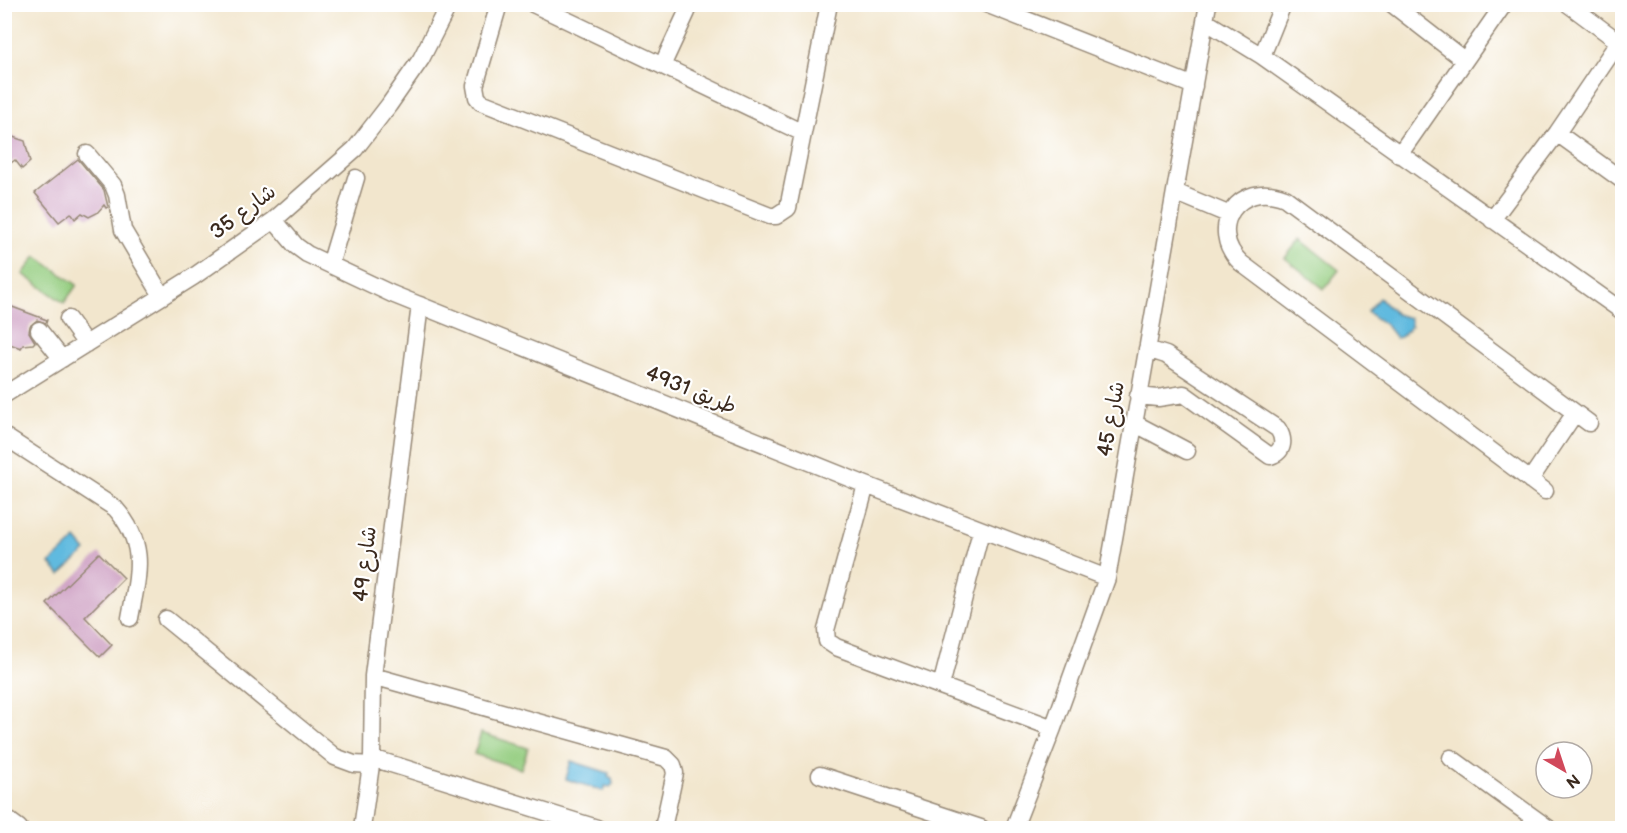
<svg xmlns="http://www.w3.org/2000/svg" width="1627" height="833" font-family="'Balsamiq Sans','Playpen Sans Arabic',sans-serif">
<style>
.green{fill:#94cd80;stroke:#687c4f;stroke-width:1.5}
.water{fill:#61badf;stroke:#4e727e;stroke-width:1.5}
.building{fill:#cd9fc2}
.lines{fill:none;stroke-linecap:round;stroke-linejoin:round}
.minor-casing{stroke:#968876;stroke-width:19}
.minor{stroke:#fff;stroke-width:16}
.labels{text-anchor:middle;dominant-baseline:central;stroke-width:4.5;stroke-linejoin:round;paint-order:stroke}
.street-label{font-size:21px;fill:#3b2a1e;stroke:#fff}
</style>
<rect width="100%" height="100%" fill="#fff"/>
<filter id="ink" filterUnits="userSpaceOnUse"><feTurbulence type="fractalNoise" baseFrequency=".0167" numOctaves="2"/><feDisplacementMap in="SourceGraphic" scale="12" xChannelSelector="R" yChannelSelector="G"/><feConvolveMatrix kernelMatrix="1 2 1 2 8 2 1 2 1" color-interpolation-filters="sRGB"/></filter>
<filter id="wash" filterUnits="userSpaceOnUse"><feTurbulence type="fractalNoise" baseFrequency=".008" numOctaves="4" result="noise"/><feDisplacementMap in="SourceGraphic" scale="24" xChannelSelector="R" yChannelSelector="G"/><feGaussianBlur stdDeviation="1.35" result="paint"/><feColorMatrix in="noise" values="0 0 0 0 0 0 0 0 0 0 0 0 0 0 0 0 0 1.4 0 .05"/><feComposite in="paint" operator="in"/></filter>
<g filter="url(#wash)">
<rect width="100%" height="100%" fill="#f2e6cd"/>
<path class="green" d="M1300,239L1339,270L1324,289L1285,258Z
M36,256L77,285L64,303L23,274Z
M481,733L528,748L521,769L474,754Z"/>
<path class="water" d="M1379,298L1396,314L1410,318L1411,326L1401,337L1396,338L1386,325L1367,312Z
M76,539L86,551L60,575L50,563Z
M571,761L609,773L608,777L612,779L613,784L610,787L605,786L603,791L566,779Z"/>
<g id="blocks">
<path class="building" d="M7,135L25,141L30,162L22,169L15,160L4,168V141L7,142Z
M78,159L104,190L108,207L106,208L104,205L97,213L89,217L82,213L75,219L71,213L59,222L35,193Z
M7,305L47,320L46,323L37,320L30,326L29,332L35,342L33,344L23,345L21,348L4,342V313Z
M99,553L124,578L85,617L112,645L100,657L47,604Z"/>
</g>
</g>
<g filter="url(#ink)">
<use href="#blocks" fill-opacity="0" stroke="#968876" stroke-width="1.5"/>
<g class="lines">
<g class="minor-casing">
<path id="minor" d="M499,4L475,86L477,97L481,102L770,216H776L788,208L829,4
M533,4L803,133
M986,4L1194,86
M1392,4L1464,60
M1568,4L1619,42
M1205,21L1262,56L1622,311
M1262,56L1283,4
M662,66L687,12V4
M1557,133L1622,180
M87,154L113,185L117,195L123,230L162,296
M1399,155L1504,4
M1175,192L1230,215
M274,220L296,246L307,254L392,294L866,485L1107,578
M1492,220L1557,133L1622,37
M330,265L356,178
M68,319L86,344
M39,330L62,359
M4,395L193,277L274,220L355,149L389,105L421,59L449,4
M1138,396L1158,398L1184,394L1270,456C1284,452 1285,440 1278,429L1166,355L1147,349
M1134,423L1187,451
M4,436L115,508C148,545 138,574 130,618
M1530,480L1575,413
M866,485L826,630L827,641L836,647L1053,728
M1545,491L1241,263C1205,228 1239,179 1285,198L1589,423
M166,619L335,757L354,764L371,765
M373,676L666,758L673,765L675,773L663,828
M941,686L981,531
M372,758L597,828
M1451,758L1548,828
M820,775L981,828
M4,817L19,828
M362,828L372,758L373,676L420,305
M1014,828L1053,728L1107,578L1208,4"/>
</g>
<use href="#minor" class="minor"/>
</g>
</g>
<g class="labels">
<g class="street-label">
<text transform="translate(243 212) rotate(-37)">شارع 35</text>
<text transform="translate(691 390) rotate(22)">طريق 4931</text>
<text transform="translate(1111 419) rotate(-80)">شارع 45</text>
<text transform="translate(365 564) rotate(-83)">شارع 49</text>
</g>
</g>
<rect width="1627" height="833" fill="none" stroke="#fff" stroke-width="24"/>
<g transform="translate(1564 770) rotate(141)"><circle r="28" fill="#ffffff" stroke="#b1aaa5" stroke-width="1.5"/>
<path d="M0-4.5L10 22L0 15L-10 22Z" fill="#d1495b"/>
<text y="-9" font-size="16" font-weight="bold" text-anchor="middle" fill="#3b2a1e">N</text>
</g>
</svg>
